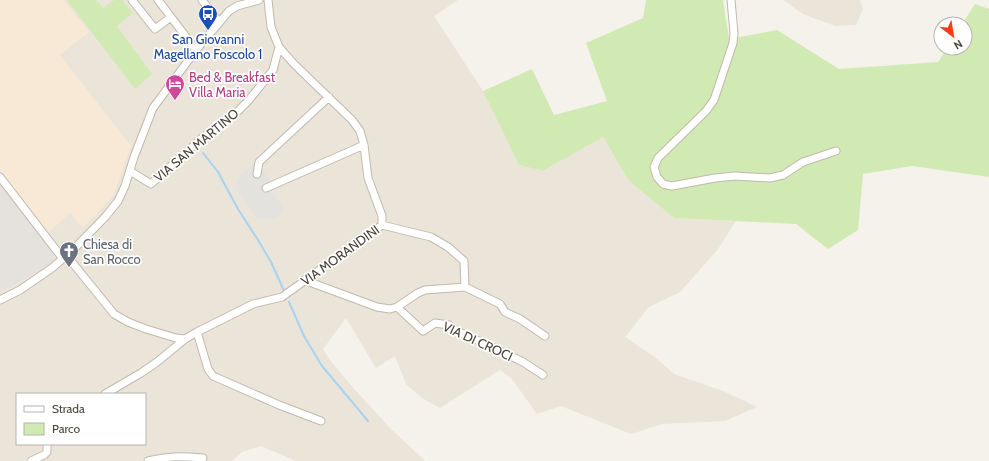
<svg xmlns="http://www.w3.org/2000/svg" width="989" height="461" font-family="Cabin,sans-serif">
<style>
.residential{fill:#eae4d9;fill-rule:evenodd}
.commercial{fill:#f7e9d6}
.industrial{fill:#e5e1dc}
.green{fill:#d1eab3}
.parking{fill:#e4e2df}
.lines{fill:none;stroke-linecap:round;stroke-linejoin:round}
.stream{stroke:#a7d3f2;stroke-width:2}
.minor-casing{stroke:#c1baad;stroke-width:9}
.minor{stroke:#fff;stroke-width:7}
.labels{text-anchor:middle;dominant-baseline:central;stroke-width:3.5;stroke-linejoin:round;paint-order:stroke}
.transit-label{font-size:13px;fill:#164399;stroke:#fff}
.hotel-label{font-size:13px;fill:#b23c85;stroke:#fff;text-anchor:start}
.street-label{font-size:13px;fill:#4a4338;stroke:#fff}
.worship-label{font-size:13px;fill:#5b616d;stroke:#fff;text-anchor:start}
</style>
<rect width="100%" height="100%" fill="#f5f2eb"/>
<path class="residential" d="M0,0H458L434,16L483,91L519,165L543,171L603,137L629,181L674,218L736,221L718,249L680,292L649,307L625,337L656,358L674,374L723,391L757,407L725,421L662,424L631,434L561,406L537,414L512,379L500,370L440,408L422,398L406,384L395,356L376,368L346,318L323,349L329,359L350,384L390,428L425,461H296L261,446L242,452L232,461H0ZM17,394H145V444H17Z
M783,0H860L863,9L856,25L835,26L803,14Z"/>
<path class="commercial" d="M0,0H64L89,32L60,55L131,146L114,194L108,202L83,228L70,213L48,233L0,170Z"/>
<path class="industrial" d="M0,181L54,254L51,263L42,269L0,292Z"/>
<path class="green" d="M67,0H96L103,8L114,0H122L133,13L117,26L152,74L135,89Z
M646,0H723L729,39L777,30L839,69L938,62L947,48H965V24H962L975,4L989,9V177L912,166L863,174L858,230L828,249L796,224L674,218L629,181L603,137L543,171L519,165L483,91L532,69L554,115L607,101L586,43L643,18Z"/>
<path class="parking" d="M256,161L271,182L267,185L283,208L279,216L272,220L264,218L258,219L235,187L240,175Z"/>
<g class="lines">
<path class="stream" d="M203,153L218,172L238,209L258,240L271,262L285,293
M289,302L304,336L322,366L368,421"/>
<g class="minor-casing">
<path id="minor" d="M132,0L155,29L171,17
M158,0L196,50
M202,0L219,22
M731,0L734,33L733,43L714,100L706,111L658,158L654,167L657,177L663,184L672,186L715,178L735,176L770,178L783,175L803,162L836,151
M130,171L151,184L203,137L238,111L249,100L273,70L279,47
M257,174L259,162L329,97
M0,177L63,259
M266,188L364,145
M382,225L431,237L448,247L464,261L465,287
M67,256L114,314L128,322L146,329L176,338L185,339
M304,280L377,307L390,309L397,307L418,293L425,290L465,287L500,304L505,312L520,319L545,336
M0,300L20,290L52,268L73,250L106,216L118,201L125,186L134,157L153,108L196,50L229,11L237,6L259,0
M397,307L423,331L435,323L449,325L457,331L488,345L523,362L543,375
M197,332L208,369L213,376L279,405L321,421
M105,394L141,373L157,362L185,339L197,332L253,304L282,297L382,225V216L368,178L364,145L360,131L352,120L294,64L279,47L271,27L268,0
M31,461L44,455L47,452V444
M148,461C169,456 181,456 203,458"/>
</g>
<use href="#minor" class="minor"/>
</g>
<defs>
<g id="bus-pin" transform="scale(1)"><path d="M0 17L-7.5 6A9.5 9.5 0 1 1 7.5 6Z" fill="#1a4fb4" stroke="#fff"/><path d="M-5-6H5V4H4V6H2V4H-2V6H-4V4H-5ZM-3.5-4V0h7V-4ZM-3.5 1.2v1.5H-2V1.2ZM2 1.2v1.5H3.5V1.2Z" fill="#fff"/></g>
<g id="hotel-pin" transform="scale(1)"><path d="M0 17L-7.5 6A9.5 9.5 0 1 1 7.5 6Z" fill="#d1479c" stroke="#fff"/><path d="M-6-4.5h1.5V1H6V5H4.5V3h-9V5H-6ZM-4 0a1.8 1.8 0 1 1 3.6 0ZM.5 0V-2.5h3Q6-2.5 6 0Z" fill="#fff"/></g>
<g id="church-pin" transform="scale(1)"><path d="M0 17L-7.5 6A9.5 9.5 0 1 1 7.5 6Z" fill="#6b7280" stroke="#fff"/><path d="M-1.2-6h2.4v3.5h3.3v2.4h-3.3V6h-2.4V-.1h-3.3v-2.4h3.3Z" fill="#fff"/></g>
</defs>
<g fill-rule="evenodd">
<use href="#bus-pin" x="208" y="14"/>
<use href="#hotel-pin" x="175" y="84"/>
<use href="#church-pin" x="69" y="251"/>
</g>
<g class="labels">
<g class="transit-label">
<text x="208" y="39">San Giovanni<tspan x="208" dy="15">Magellano Foscolo 1</tspan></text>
</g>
<g class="hotel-label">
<text x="189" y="77">Bed &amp; Breakfast<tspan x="189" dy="15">Villa Maria</tspan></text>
</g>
<g class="street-label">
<text transform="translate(196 145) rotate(-40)">VIA SAN MARTINO</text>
<text transform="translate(340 255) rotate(-36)">VIA MORANDINI</text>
<text transform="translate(478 341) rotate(25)">VIA DI CROCI</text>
</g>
<g class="worship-label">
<text x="83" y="244">Chiesa di<tspan x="83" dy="15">San Rocco</tspan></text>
</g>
</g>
<rect x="16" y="393" width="130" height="52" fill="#ffffff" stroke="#b7b4af"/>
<rect x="24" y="406" width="20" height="6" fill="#ffffff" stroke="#b7b4af"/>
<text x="52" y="413" font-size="12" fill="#4a4338">Strada</text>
<rect x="24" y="423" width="20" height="12" fill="#d1eab3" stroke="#b7b4af"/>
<text x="52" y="433" font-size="12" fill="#4a4338">Parco</text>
<g transform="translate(953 36) rotate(149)"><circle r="19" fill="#ffffff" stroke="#b7b4af"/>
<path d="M0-3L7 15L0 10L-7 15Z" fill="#fe3c19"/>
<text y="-6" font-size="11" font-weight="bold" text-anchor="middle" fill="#4a4338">N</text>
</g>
</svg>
